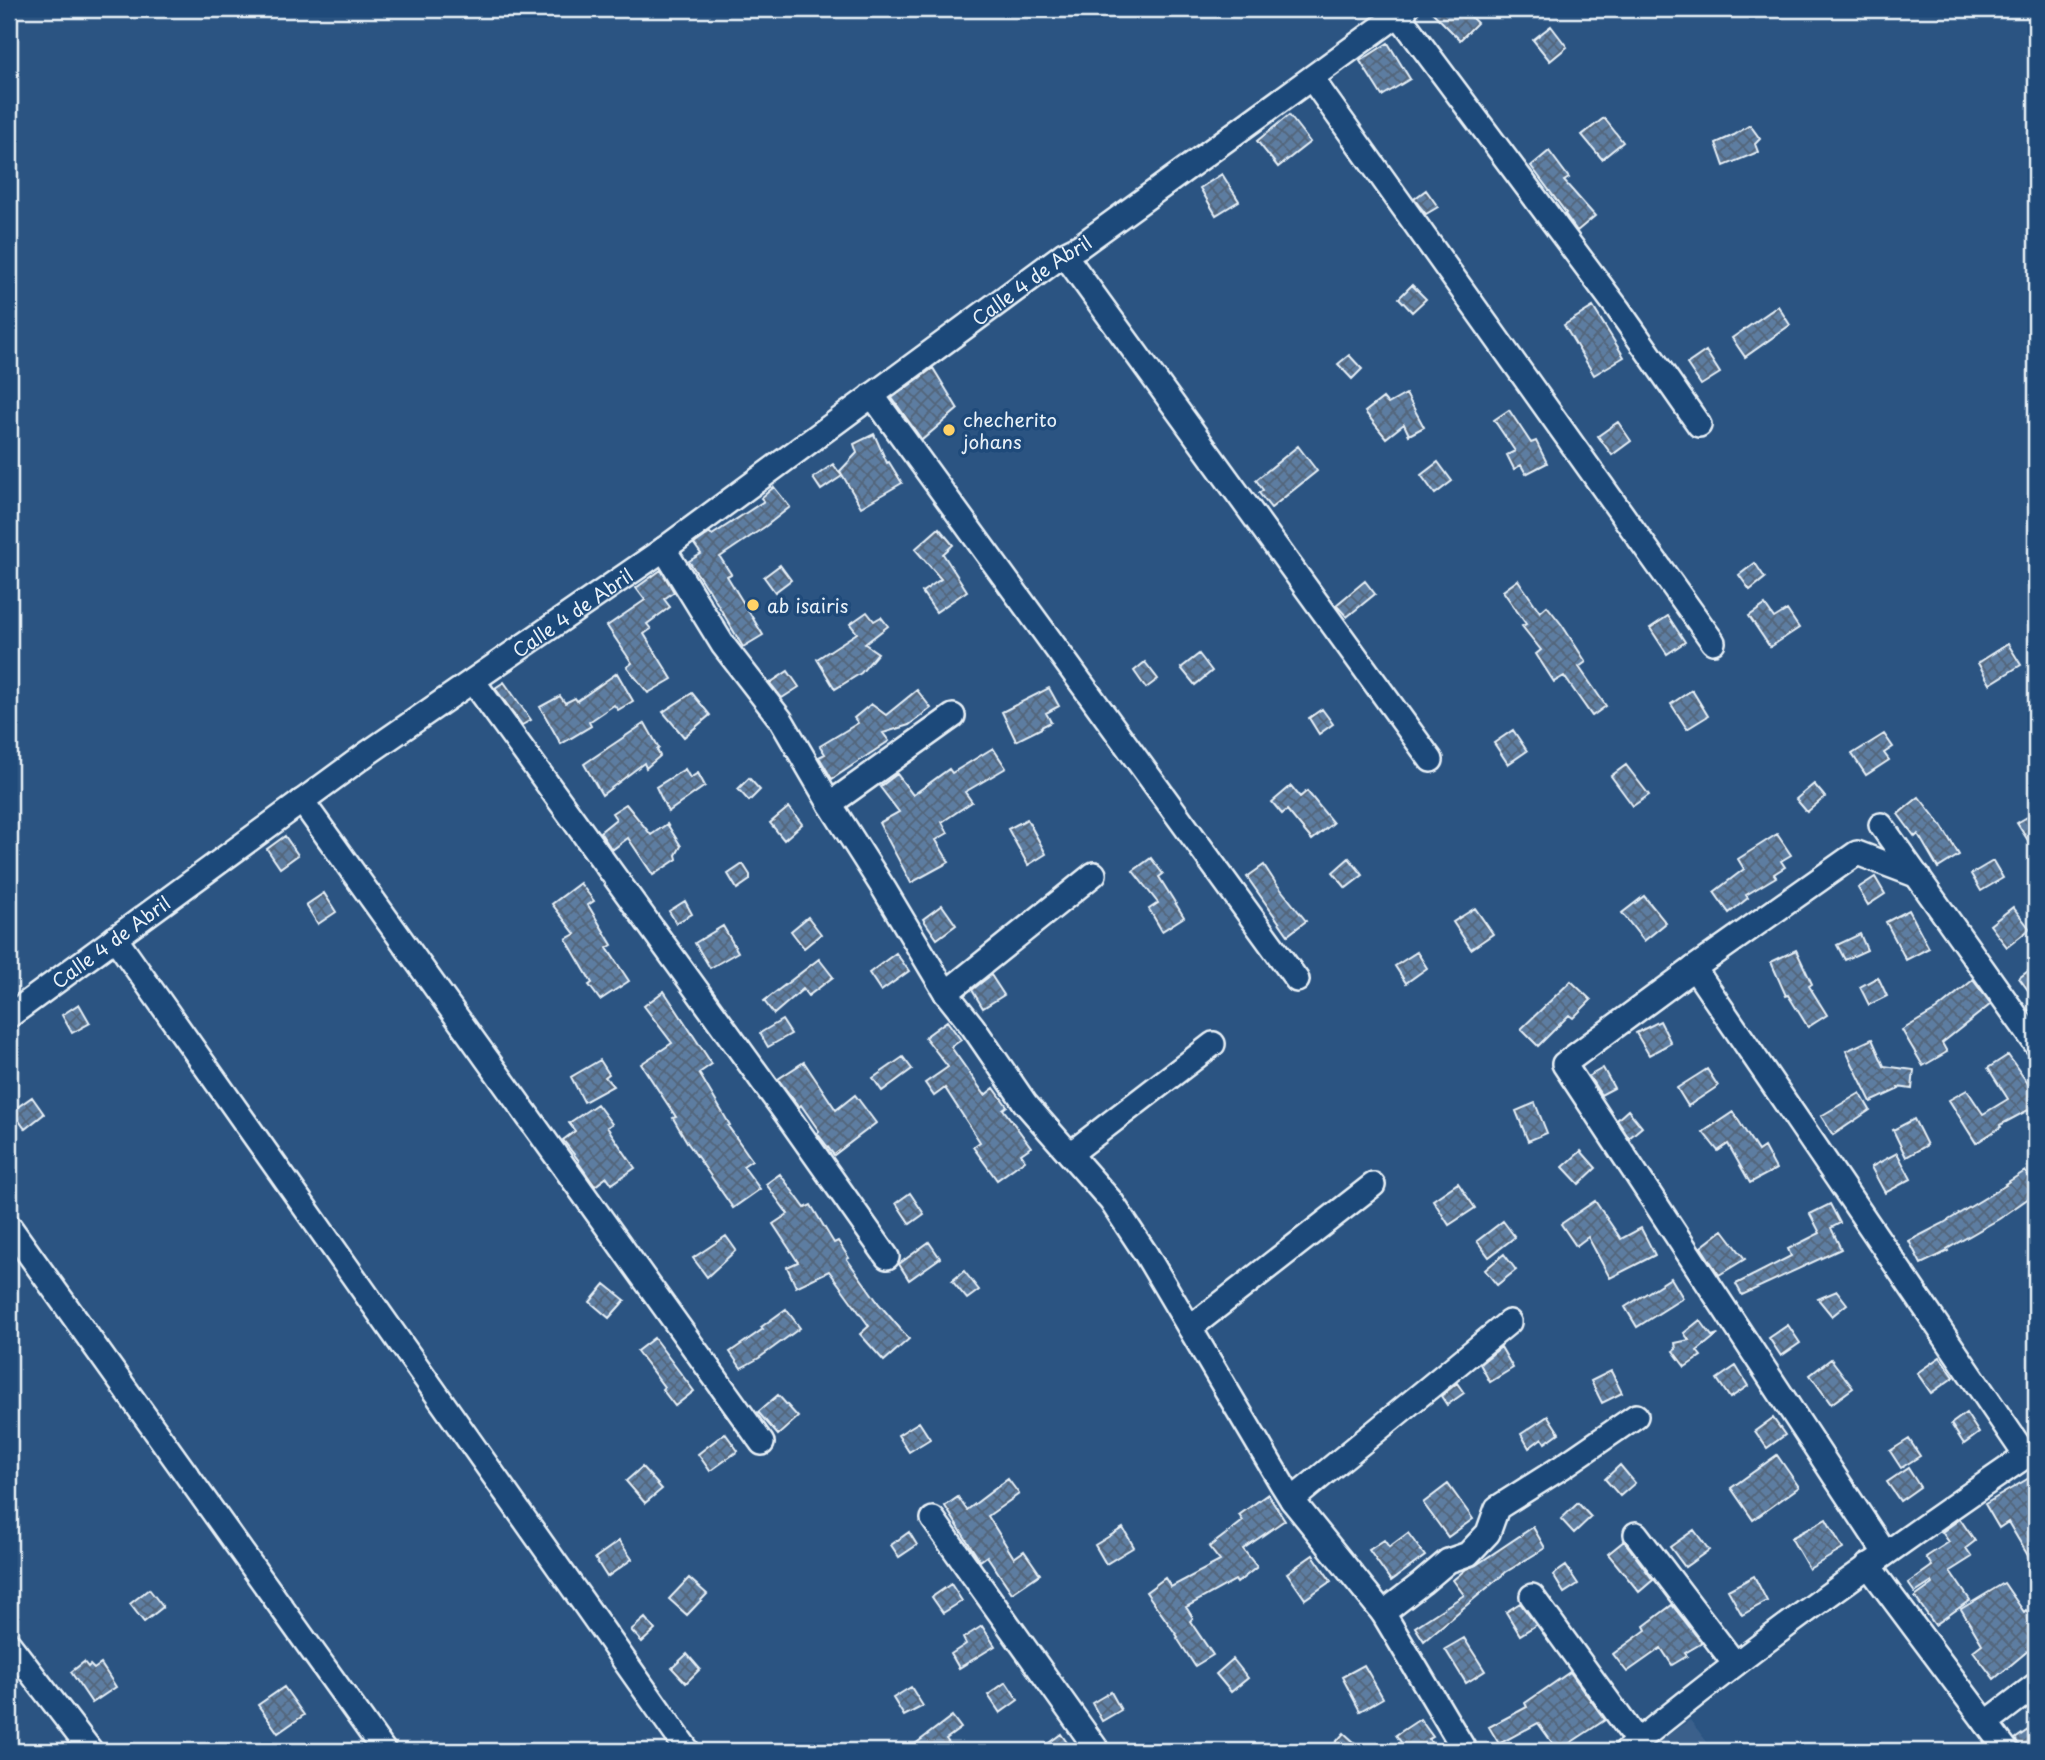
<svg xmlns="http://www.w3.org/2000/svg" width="2045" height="1760" font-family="'Playpen Sans',sans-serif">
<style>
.built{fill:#3a608b}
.building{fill:url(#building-cross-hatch);stroke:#e8f1f8;stroke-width:2}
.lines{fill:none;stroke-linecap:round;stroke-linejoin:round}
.minor-casing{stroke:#e8f1f8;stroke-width:28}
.minor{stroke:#1f4a7a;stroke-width:23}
.poi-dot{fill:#ffd166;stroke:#1f4a7a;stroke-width:2.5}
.labels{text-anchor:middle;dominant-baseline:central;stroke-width:7;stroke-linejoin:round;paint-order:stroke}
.street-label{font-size:19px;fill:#e8f1f8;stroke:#1f4a7a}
.poi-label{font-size:19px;fill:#e8f1f8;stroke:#1f4a7a;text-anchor:start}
</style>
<defs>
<pattern id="building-cross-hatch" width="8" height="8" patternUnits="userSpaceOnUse" patternTransform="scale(1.75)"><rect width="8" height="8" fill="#5d7da1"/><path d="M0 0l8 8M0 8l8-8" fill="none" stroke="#53657a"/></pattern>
</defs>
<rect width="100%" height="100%" fill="#2b5482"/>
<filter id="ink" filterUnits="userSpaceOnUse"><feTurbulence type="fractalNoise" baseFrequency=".0143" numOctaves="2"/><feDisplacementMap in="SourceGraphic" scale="14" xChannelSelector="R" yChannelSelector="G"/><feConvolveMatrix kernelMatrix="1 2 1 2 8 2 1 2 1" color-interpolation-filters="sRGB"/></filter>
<g filter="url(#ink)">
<path class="built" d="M1690,1720L1714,1751H1645Z"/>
<path class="building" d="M1429,9H1463L1477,23L1460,40Z
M1551,26L1567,47L1550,61L1533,40Z
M1388,43L1410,79L1382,96L1360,61Z
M1289,115L1310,142L1278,167L1257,141Z
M1604,118L1623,142L1602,159L1582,135Z
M1750,125L1760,139L1755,144L1758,152L1724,166L1716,143L1734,135Z
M1549,151L1569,178L1564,181L1595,216L1577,231L1565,214L1566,213L1531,166Z
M1222,174L1239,201L1216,215L1200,188Z
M1426,190L1438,207L1426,214L1414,199Z
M1412,285L1426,299L1412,312L1399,298Z
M1778,306L1790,325L1745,357L1732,338Z
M1593,307L1624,357L1594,375L1564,325Z
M1706,351L1720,373L1701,385L1687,364Z
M1349,355L1362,369L1352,379L1338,364Z
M933,368L958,409L922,440L892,398Z
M1406,394L1424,427L1409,435L1404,424L1386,438L1365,412L1383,398L1388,404Z
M1509,410L1531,443L1536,441L1547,463L1526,474L1521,465L1514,469L1507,455L1515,451L1494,420Z
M1618,422L1631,441L1612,455L1598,436Z
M874,434L887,463L889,462L902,483L861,507L840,471L857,453L854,444Z
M1298,446L1317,471L1271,508L1259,493L1263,490L1256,480Z
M1438,462L1452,481L1435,494L1421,475Z
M833,464L842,476L821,490L813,478Z
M774,487L790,507L766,526L720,557L731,574L727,576L763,635L743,647L708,588L707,589L689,561L701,554L694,544L710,533L712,535L764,501L761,498Z
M939,528L953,545L943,554L967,591L936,612L922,592L941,579L915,549Z
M1755,563L1765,578L1750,590L1739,575Z
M780,565L791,580L775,592L764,577Z
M661,570L674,592L664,599L670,607L647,624L651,629L644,634L672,679L648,693L627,667L632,663L607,626L645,600L636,588Z
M1518,580L1540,612L1547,606L1562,625L1586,662L1579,667L1606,706L1592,716L1564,676L1554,682L1536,654L1541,650L1522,626L1526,624L1503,591Z
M1365,581L1375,594L1347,617L1336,605Z
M1765,605L1774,618L1787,610L1799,628L1770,647L1749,616Z
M867,612L874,621L881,617L888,626L865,644L878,653L861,673L835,689L817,659L857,633L850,624Z
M1668,616L1685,642L1667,654L1650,628Z
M2008,644L2021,665L1990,684L1978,663Z
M1199,654L1212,671L1195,685L1181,668Z
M1145,662L1158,679L1146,688L1134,671Z
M788,671L799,687L782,698L770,683Z
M617,673L633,701L618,710L614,705L589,722L591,726L561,744L540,707L560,696L565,703L575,698L577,701Z
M504,682L531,720L522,725L495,688Z
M1049,688L1059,706L1046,713L1051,722L1041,727L1042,728L1016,741L1002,712Z
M917,690L931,708L909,725L883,733L889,741L832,779L819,757L825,754L820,746L858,723L854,718L871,704L886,715Z
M1692,690L1708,716L1687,729L1671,704Z
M692,693L710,715L684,737L663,712Z
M1322,709L1333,724L1319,734L1309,718Z
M645,723L659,748L657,750L660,756L646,768L644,763L602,795L584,764Z
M1513,730L1527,751L1508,764L1494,743Z
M1884,734L1893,747L1884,753L1889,760L1866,775L1852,754Z
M993,748L1006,768L965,792L972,802L942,822L948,833L936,840L949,862L911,883L879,823L899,812L880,787L897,774L913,795L949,769L952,773Z
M1626,765L1649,795L1633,806L1611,776Z
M685,769L690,778L698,773L705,786L668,812L656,787Z
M749,778L760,790L749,801L738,789Z
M1814,784L1825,797L1807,812L1796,799Z
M1291,786L1300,797L1307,791L1333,823L1312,840L1287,810L1282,814L1272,802Z
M1919,797L1941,825L1959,855L1938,868L1918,834L1915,837L1898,814Z
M626,804L651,835L667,824L681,846L676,855L677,859L653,875L628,838L612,850L600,832L616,819L612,813Z
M789,807L802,824L784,840L770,823Z
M2036,812V853L2017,823Z
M1027,819L1046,854L1028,865L1008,829Z
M1777,834L1791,855L1781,861L1785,867L1774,874L1776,877L1746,895L1748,898L1729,913L1714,892L1744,869L1738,859Z
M285,836L298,855L280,868L267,849Z
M1151,858L1163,874L1159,877L1184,917L1162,931L1149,909L1158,903L1133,871Z
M1349,858L1363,875L1346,888L1333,872Z
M1993,861L2003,878L1981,891L1971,874Z
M743,864L750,875V880L737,889L728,874Z
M1264,865L1275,882L1306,921L1288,935L1247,877Z
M1875,877L1885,894L1868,905L1858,888Z
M580,883L594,901L588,905L612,945L607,948L629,981L600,1000L589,985L592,983L566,939L575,934L552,904Z
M324,893L336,912L318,924L306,905Z
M1644,896L1666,923L1644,941L1622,913Z
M685,901L692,914L676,923L669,911Z
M942,905L956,925L937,939L923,919Z
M2013,907L2030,929L2007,947L1990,925Z
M1475,908L1493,934L1471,949L1453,922Z
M1909,910L1929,948L1906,960L1886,922Z
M808,917L821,934L804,948L791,931Z
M723,926L738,952L710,968L695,943Z
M1860,934L1867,950L1845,960L1837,945Z
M1796,950L1812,984L1809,986L1827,1015L1808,1027L1788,995L1786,996L1771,962Z
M1417,952L1427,968L1406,983L1395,966Z
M896,953L909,971L881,991L869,973Z
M819,959L833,977L808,996L803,989L774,1014L764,1001Z
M2036,965V1001L2019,978Z
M991,975L1004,995L983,1008L972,990Z
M1878,977L1887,996L1869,1005L1860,987Z
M1973,980L1991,1004L1942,1043L1947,1052L1923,1066L1902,1030L1936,1010Z
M1571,981L1591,1000L1573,1018L1569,1015L1538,1046L1521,1029Z
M664,991L712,1064L699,1073L730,1125L728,1126L752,1160L743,1166L760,1189L733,1208L687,1142L673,1118L676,1117L641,1064L672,1043L644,1006Z
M79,1004L90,1023L72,1033L62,1015Z
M782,1020L791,1034L768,1047L760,1033Z
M947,1021L961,1040L951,1047L985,1095L994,1088L1007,1106L1003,1109L1031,1147L1021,1154L1025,1160L997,1180L973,1147L980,1142L945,1088L934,1096L925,1083L948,1067L925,1037Z
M1660,1021L1671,1043L1649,1055L1636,1033Z
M1872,1039L1884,1066L1914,1070L1912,1089L1898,1087L1899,1089L1871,1102L1846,1051Z
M2008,1055L2036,1095V1106L2000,1125L2001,1127L1976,1143L1949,1100L1967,1090L1983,1114L2008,1099L1988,1068Z
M903,1057L912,1069L882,1091L873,1078Z
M600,1060L609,1074L605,1077L613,1086L584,1102L571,1077Z
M804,1062L836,1110L855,1095L876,1123L834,1155L817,1133L819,1131L801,1105L799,1107L778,1079Z
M1603,1068L1614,1088L1601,1095L1589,1076Z
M1707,1069L1718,1086L1688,1106L1677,1088Z
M1860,1093L1870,1110L1833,1135L1821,1116Z
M32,1097L44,1114L25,1129L12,1111Z
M1535,1103L1547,1133L1528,1141L1516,1111Z
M597,1104L612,1124L607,1127L635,1168L612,1184L607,1177L595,1186L578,1162L579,1161L563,1140L575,1131L569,1123Z
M1628,1110L1642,1127L1629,1138L1617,1120Z
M1733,1112L1758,1151L1764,1147L1776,1169L1750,1183L1728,1144L1718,1151L1703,1132Z
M1914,1119L1927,1145L1906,1157L1893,1130Z
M1581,1151L1596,1168L1579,1184L1563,1167Z
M1897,1153L1911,1179L1885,1193L1871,1167Z
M2025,1171L2036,1187V1193L1999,1219L1947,1249L1948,1251L1921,1264L1909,1241L1942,1224L2006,1185L2005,1184Z
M780,1174L805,1208L811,1205L834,1243L838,1241L849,1258L847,1259L879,1304L909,1339L884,1361L860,1334L869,1326L829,1271L796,1287L787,1267L798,1262L773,1224L788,1214L766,1184Z
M1458,1183L1475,1208L1449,1225L1433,1200Z
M910,1193L924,1214L910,1224L896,1203Z
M1595,1201L1621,1239L1641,1228L1655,1255L1610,1278L1588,1237L1576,1246L1561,1224Z
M1830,1204L1840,1223L1831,1228L1841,1249L1742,1295L1736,1284L1791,1256L1788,1249L1820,1233L1810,1214Z
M1503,1221L1515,1237L1489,1257L1477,1241Z
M1723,1230L1745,1259L1719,1275L1701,1247Z
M726,1236L736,1250L707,1277L693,1258Z
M929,1242L940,1258L909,1280L899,1264Z
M1504,1254L1516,1270L1497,1285L1485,1270Z
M964,1271L979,1290L967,1299L952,1281Z
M1671,1278L1683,1298L1637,1327L1625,1307Z
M605,1284L625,1300L609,1318L590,1302Z
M1837,1291L1847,1304L1832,1316L1818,1299Z
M786,1309L800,1328L759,1358L741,1368L730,1352L763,1329L761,1327Z
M1700,1320L1712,1336L1718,1334L1697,1351L1701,1356L1685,1367L1673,1351L1676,1349L1675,1343L1689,1340L1684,1333Z
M1788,1325L1800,1343L1781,1356L1769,1338Z
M654,1338L694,1391L675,1406L662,1389L664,1387L637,1351Z
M1501,1347L1513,1368L1490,1382L1480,1364Z
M1940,1357L1954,1377L1931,1393L1917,1373Z
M1831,1359L1853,1388L1831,1404L1810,1375Z
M1736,1366L1748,1386L1730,1398L1717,1379Z
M1611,1371L1622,1393L1602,1403L1591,1381Z
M1457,1383L1464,1393L1447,1405L1441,1396Z
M778,1395L798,1417L778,1435L758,1412Z
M1966,1413L1979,1433L1964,1444L1951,1424Z
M1548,1416L1559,1433L1545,1443L1542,1438L1529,1448L1521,1434Z
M1773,1418L1785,1435L1767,1448L1755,1431Z
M919,1422L930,1439L909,1452L898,1435Z
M725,1433L738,1451L710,1471L698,1454Z
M1909,1439L1920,1456L1901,1468L1890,1451Z
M1777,1455L1799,1487L1753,1520L1731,1488Z
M1620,1465L1635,1483L1620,1496L1605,1479Z
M642,1467L662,1489L645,1503L626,1481Z
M1908,1468L1920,1487L1900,1501L1887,1482Z
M2036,1474V1569L2008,1522L1999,1528L1985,1504Z
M1008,1479L1019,1494L988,1516L1014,1558L1024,1551L1040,1574L1012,1593L987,1556L980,1561L945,1506L958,1497L967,1510Z
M1448,1484L1473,1519L1448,1537L1423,1503Z
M1268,1494L1285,1520L1243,1549L1257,1567L1237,1583L1235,1580L1186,1607L1193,1618L1190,1621L1213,1655L1195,1666L1177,1638L1178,1637L1146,1592L1165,1578L1171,1587L1220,1561L1209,1547L1243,1521L1239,1515Z
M1578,1503L1591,1517L1574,1533L1561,1519Z
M1826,1519L1843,1549L1809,1569L1791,1538Z
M1960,1519L1975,1541L1966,1548L1972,1557L1950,1571L1970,1600L1935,1625L1915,1597L1933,1584L1932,1582L1915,1593L1908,1583L1932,1566L1926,1557L1949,1542L1942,1532Z
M1533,1527L1545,1548L1506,1572L1424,1641L1415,1627L1464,1595L1453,1580L1466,1569L1476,1565Z
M1123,1528L1134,1547L1106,1564L1095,1545Z
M1694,1530L1709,1550L1685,1567L1670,1547Z
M909,1532L917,1545L899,1557L891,1545Z
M1408,1533L1425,1556L1391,1581L1369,1550L1384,1540L1389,1547Z
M619,1541L632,1559L607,1577L595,1558Z
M1624,1541L1653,1580L1639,1592L1608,1554Z
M1313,1555L1331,1581L1305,1599L1287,1573Z
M1566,1566L1578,1584L1564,1593L1553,1575Z
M1754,1576L1767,1601L1742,1615L1728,1590Z
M689,1578L707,1594L687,1615L669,1599Z
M2004,1583L2024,1612L2026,1610L2036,1621V1644L1994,1679L1973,1651L1982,1644L1961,1609Z
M951,1584L962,1601L943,1613L932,1597Z
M149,1589L163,1607L144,1622L130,1604Z
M1520,1603L1536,1625L1520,1635L1506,1612Z
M1672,1605L1702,1643L1685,1653L1687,1656L1672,1665L1661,1648L1627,1672L1613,1654L1646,1630L1644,1626Z
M645,1618L655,1630L642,1642L631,1630Z
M982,1626L995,1646L959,1668L951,1654L966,1644L963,1638Z
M1464,1638L1485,1671L1466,1683L1445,1649Z
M687,1654L700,1669L686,1683L672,1668Z
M1233,1659L1248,1678L1231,1692L1216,1674Z
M84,1662L88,1667L90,1665L94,1669L101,1664L116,1687L92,1703L71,1672Z
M1364,1665L1383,1698L1360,1711L1342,1677Z
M1570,1672L1605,1720L1558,1751L1538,1723L1499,1744L1489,1727L1527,1707L1525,1703Z
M1006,1682L1018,1700L1000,1713L988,1695Z
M284,1687L304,1715L278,1733L258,1705Z
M911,1687L923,1706L904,1716L893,1698Z
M1111,1692L1121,1710L1102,1721L1092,1703Z
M952,1716L961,1728L946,1739L955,1751H906Z
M1420,1719L1433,1737L1429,1739L1436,1751H1407L1396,1735Z
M2028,1730L2036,1742V1746L2029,1751H2024L2015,1739Z
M1344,1733L1364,1751H1328Z
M1061,1734L1073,1751H1038Z"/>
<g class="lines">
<g class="minor-casing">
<g id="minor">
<path d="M1398,14L1618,309L1699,425"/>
<path d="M1312,79L1713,642"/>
<path d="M1064,254L1431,760"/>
<path d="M872,395L1297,980"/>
<path d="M664,549L723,645L781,720L830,804L884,889L946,993L973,1027L1025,1103L1111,1201L1146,1254L1282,1484L1292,1500L1383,1613L1465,1751"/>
<path d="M473,681L787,1115L887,1257"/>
<path d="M302,801L762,1443"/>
<path d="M830,804L953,716"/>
<path d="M1881,825L2036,1044"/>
<path d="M115,938L688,1751"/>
<path d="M1694,968L1857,853L1918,876"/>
<path d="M946,993L1094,874"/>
<path id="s1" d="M9,1016L365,755L664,549L1064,254L1080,246L1406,9"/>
<path d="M1070,1154L1213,1044"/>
<path d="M9,1226L384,1751"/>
<path d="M1190,1328L1373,1185"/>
<path d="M1292,1500L1509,1322"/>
<path d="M933,1519L1098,1751"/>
<path d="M1636,1534L1735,1664"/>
<path d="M1885,1553L1564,1064L1694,968L2026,1456"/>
<path d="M1868,1565L2007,1751"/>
<path d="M1532,1596L1638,1742"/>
<path d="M1383,1613L1422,1583L1448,1561L1468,1554L1488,1533L1497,1508L1562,1467L1636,1416"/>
<path d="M9,1644L91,1751"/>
<path d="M1986,1723L2036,1685"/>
<path d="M1626,1751C1757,1643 1896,1545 2036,1449"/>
</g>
</g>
<use href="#minor" class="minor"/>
</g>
</g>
<g class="poi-dot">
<circle cx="949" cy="430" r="7"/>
<circle cx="753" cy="605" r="7"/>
</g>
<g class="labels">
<g class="street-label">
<text stroke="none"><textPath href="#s1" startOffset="1260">Calle 4 de Abril</textPath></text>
<text stroke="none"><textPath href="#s1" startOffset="693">Calle 4 de Abril</textPath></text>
<text stroke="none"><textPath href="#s1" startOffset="126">Calle 4 de Abril</textPath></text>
</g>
<g class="poi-label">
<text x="963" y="419">checherito<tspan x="963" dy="22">johans</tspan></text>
<text x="767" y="605">ab isairis</text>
</g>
</g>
<rect width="2045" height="1760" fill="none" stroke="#1f4a7a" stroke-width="35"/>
<rect x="18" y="18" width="2010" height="1725" fill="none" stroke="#e8f1f8" stroke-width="2.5" filter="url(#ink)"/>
</svg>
